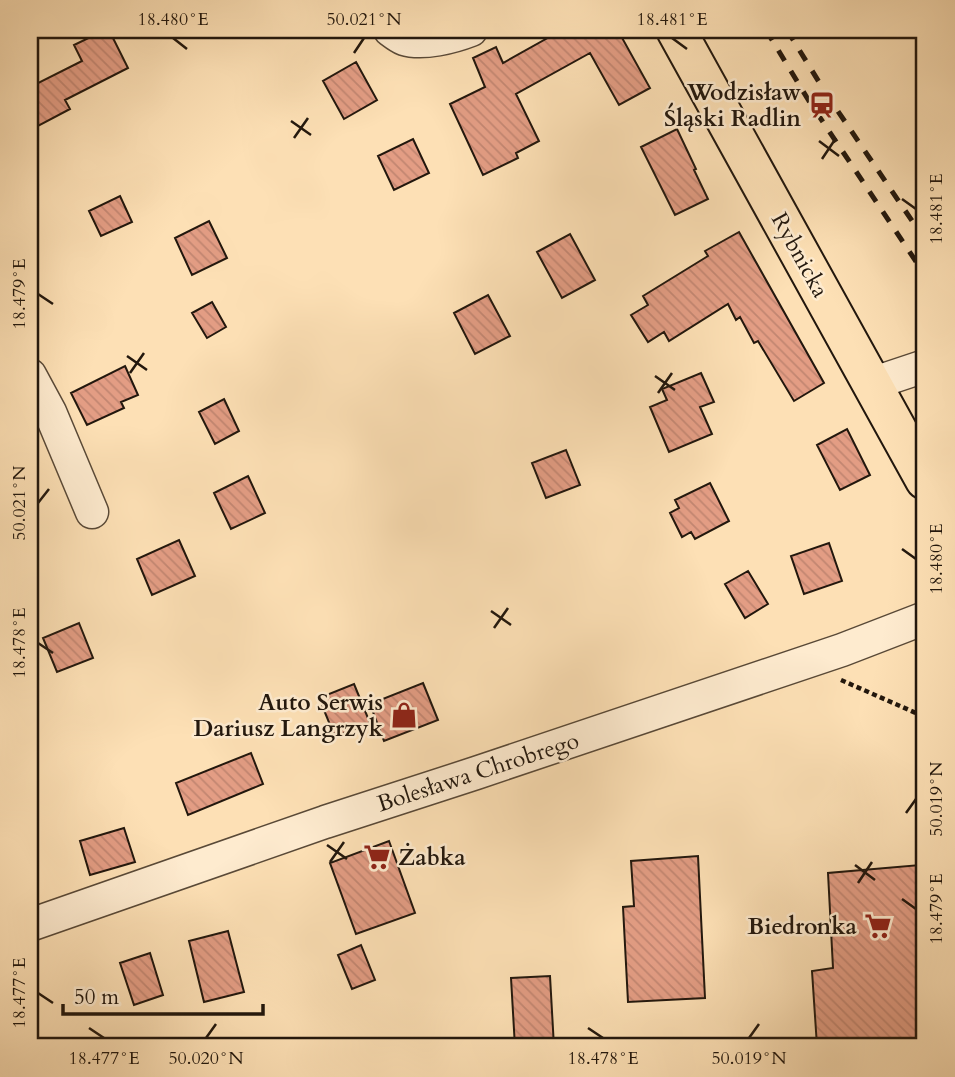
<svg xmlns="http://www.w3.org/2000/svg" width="955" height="1077" font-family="Cardo,serif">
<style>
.building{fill:url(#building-back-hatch);stroke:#22170d;stroke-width:2}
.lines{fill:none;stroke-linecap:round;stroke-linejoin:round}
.minor-casing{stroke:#594937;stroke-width:35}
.major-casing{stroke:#22170d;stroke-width:42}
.path{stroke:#22170d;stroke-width:4.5;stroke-dasharray:5 3.5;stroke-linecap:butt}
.minor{stroke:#feebcf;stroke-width:32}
.major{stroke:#fde0b5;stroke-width:38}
.rail{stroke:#22170d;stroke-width:5;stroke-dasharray:12 12;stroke-linecap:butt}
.ticks{fill:none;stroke:#22170d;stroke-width:2.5}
.labels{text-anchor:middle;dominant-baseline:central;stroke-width:5;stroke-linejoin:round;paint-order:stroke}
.poi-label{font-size:23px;font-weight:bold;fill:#22170d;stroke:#feebcf;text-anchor:end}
.street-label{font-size:23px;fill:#22170d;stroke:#feebcf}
.neatline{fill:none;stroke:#22170d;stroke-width:2.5}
.ticks-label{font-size:18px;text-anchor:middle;fill:#22170d}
</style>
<defs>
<pattern id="building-back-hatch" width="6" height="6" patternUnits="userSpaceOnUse" patternTransform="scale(1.75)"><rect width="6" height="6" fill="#e39d84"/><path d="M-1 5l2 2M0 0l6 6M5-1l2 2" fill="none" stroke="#c28671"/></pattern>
</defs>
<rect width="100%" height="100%" fill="#fde0b5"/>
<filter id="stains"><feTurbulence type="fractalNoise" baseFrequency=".00286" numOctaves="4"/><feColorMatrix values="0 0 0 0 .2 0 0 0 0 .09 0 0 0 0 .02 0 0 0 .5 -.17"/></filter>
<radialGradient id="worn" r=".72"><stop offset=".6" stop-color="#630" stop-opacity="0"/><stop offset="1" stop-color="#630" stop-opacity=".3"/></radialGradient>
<path class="building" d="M105,30H109L128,68L65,100L70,109L38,126L30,111V87L82,61L74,45Z
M562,30H633L621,36L650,88L619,105L590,53L516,94L539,141L516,153L518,158L483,175L450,104L485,87L473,58L496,47L503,63Z
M356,62L377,100L344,119L323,81Z
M677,129L696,169L694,170L708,199L675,215L641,147Z
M413,139L429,173L394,190L378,156Z
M120,196L132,222L101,236L89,211Z
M209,221L227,258L192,275L175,238Z
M739,232L824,383L794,401L758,341L754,343L740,317L736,320L728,304L669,341L664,332L648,342L631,315L648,305L643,296L708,256L705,251Z
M570,234L595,280L562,298L537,252Z
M488,295L510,336L475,354L454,313Z
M212,302L226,327L207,338L192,313Z
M125,366L138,395L121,402L124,408L87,425L71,393Z
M701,373L714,402L700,407L712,434L669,452L650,407L667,400L662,389Z
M224,399L239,431L215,444L199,412Z
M847,429L870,475L840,490L817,445Z
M566,450L580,485L546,498L532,463Z
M248,476L265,513L231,529L214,493Z
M710,483L729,521L695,539L691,532L682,537L670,513L679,508L675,500Z
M179,540L195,576L152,595L137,559Z
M829,543L842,581L804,594L791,556Z
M748,571L768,604L745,618L725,584Z
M79,623L93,658L57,672L43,638Z
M423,683L438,720L384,741L370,704Z
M354,684L370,723L335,737L319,698Z
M251,753L263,784L188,815L176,783Z
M124,828L135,862L90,875L80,841Z
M389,841L415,913L356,934L330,863Z
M698,856L705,998L628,1002L623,907L634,906L631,861Z
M920,865L921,884L925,883V1038L817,1046L812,971L833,968L828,873Z
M228,931L244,992L204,1002L189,941Z
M361,945L375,980L352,989L338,955Z
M150,953L163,995L134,1005L120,963Z
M550,976L554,1047H515L511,978Z"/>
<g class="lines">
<g class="minor-casing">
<path id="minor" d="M390,30C394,33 399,37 404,39C423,45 453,37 471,30
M30,375L50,412L92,512
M871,384L925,366
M30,925L325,822L476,773L842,650L925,618"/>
</g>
<g class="major-casing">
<path id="major" d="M676,30L925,480"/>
</g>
<path class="path" d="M841,680L925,717"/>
<use href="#minor" class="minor"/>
<use href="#major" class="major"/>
<path class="rail" d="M766,30L809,101L925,275
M787,30L827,95L925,240"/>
</g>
<path class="ticks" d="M173,38L187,49M672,38L687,49M354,53L364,38M291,121L311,135M294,138L308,118M819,141L839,156M822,159L836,138M902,199L916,209M38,294L53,304M127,356L147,370M130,373L144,353M655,376L675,390M658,393L672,373M38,503L49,489M902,549L916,559M491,611L511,625M494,628L508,608M38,643L53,653M906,813L916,799M327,845L347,859M330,862L344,842M855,865L875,880M858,883L872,862M902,899L916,909M38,993L53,1003M89,1028L104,1038M588,1028L603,1038M206,1038L216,1024M749,1038L759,1024"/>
<defs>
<g id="station-bare" transform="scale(2.1)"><path d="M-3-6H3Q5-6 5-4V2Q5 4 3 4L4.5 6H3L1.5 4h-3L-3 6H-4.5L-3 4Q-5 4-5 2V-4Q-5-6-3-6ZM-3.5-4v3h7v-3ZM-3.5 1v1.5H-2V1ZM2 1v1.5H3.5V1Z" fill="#8f2418" stroke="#feebcf" stroke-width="2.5" paint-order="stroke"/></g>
<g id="shop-bare" transform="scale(2.1)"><path d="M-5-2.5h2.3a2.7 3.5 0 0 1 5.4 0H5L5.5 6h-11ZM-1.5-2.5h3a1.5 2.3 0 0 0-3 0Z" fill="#8f2418" stroke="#feebcf" stroke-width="2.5" paint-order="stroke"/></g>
<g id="supermarket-bare" transform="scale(2.1)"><path d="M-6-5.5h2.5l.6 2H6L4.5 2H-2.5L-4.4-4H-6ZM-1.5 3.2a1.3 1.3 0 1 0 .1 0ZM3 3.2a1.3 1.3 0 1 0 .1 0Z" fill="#8f2418" stroke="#feebcf" stroke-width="2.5" paint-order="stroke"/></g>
</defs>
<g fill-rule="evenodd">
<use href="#station-bare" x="822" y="105"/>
<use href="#shop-bare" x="404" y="715"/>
<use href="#supermarket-bare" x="377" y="857"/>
<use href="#supermarket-bare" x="878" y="926"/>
</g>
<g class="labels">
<g class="poi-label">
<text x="801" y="92">Wodzisław<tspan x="801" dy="26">Śląski Radlin</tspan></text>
<text x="383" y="702">Auto Serwis<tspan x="383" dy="26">Dariusz Langrzyk</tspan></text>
<text x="398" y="857" text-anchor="start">Żabka</text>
<text x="857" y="926">Biedronka</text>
</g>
<g class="street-label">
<text transform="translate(800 255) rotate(61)">Rybnicka</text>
<text transform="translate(478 772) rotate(-18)">Bolesława Chrobrego</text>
</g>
</g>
<rect width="955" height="1077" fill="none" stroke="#fde0b5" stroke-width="77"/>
<path d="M63 1004v10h200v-10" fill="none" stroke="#22170d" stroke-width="3.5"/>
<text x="74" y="1004" font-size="21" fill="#22170d" stroke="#feebcf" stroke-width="5" paint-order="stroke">50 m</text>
<rect x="38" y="38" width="878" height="1000" class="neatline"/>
<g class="ticks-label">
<text x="173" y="25">18.480°E</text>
<text x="364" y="25">50.021°N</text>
<text x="672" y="25">18.481°E</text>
<text transform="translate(936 209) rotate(-90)" y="6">18.481°E</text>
<text transform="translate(19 294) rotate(-90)" y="6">18.479°E</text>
<text transform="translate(19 503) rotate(-90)" y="6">50.021°N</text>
<text transform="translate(936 559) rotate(-90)" y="6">18.480°E</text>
<text transform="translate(19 643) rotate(-90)" y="6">18.478°E</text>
<text transform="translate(936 799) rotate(-90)" y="6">50.019°N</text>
<text transform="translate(936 909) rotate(-90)" y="6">18.479°E</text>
<text transform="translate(19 993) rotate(-90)" y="6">18.477°E</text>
<text x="104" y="1064">18.477°E</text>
<text x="206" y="1064">50.020°N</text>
<text x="603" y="1064">18.478°E</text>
<text x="749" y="1064">50.019°N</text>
</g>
<rect width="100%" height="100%" filter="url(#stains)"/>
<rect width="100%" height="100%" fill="url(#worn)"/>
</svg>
